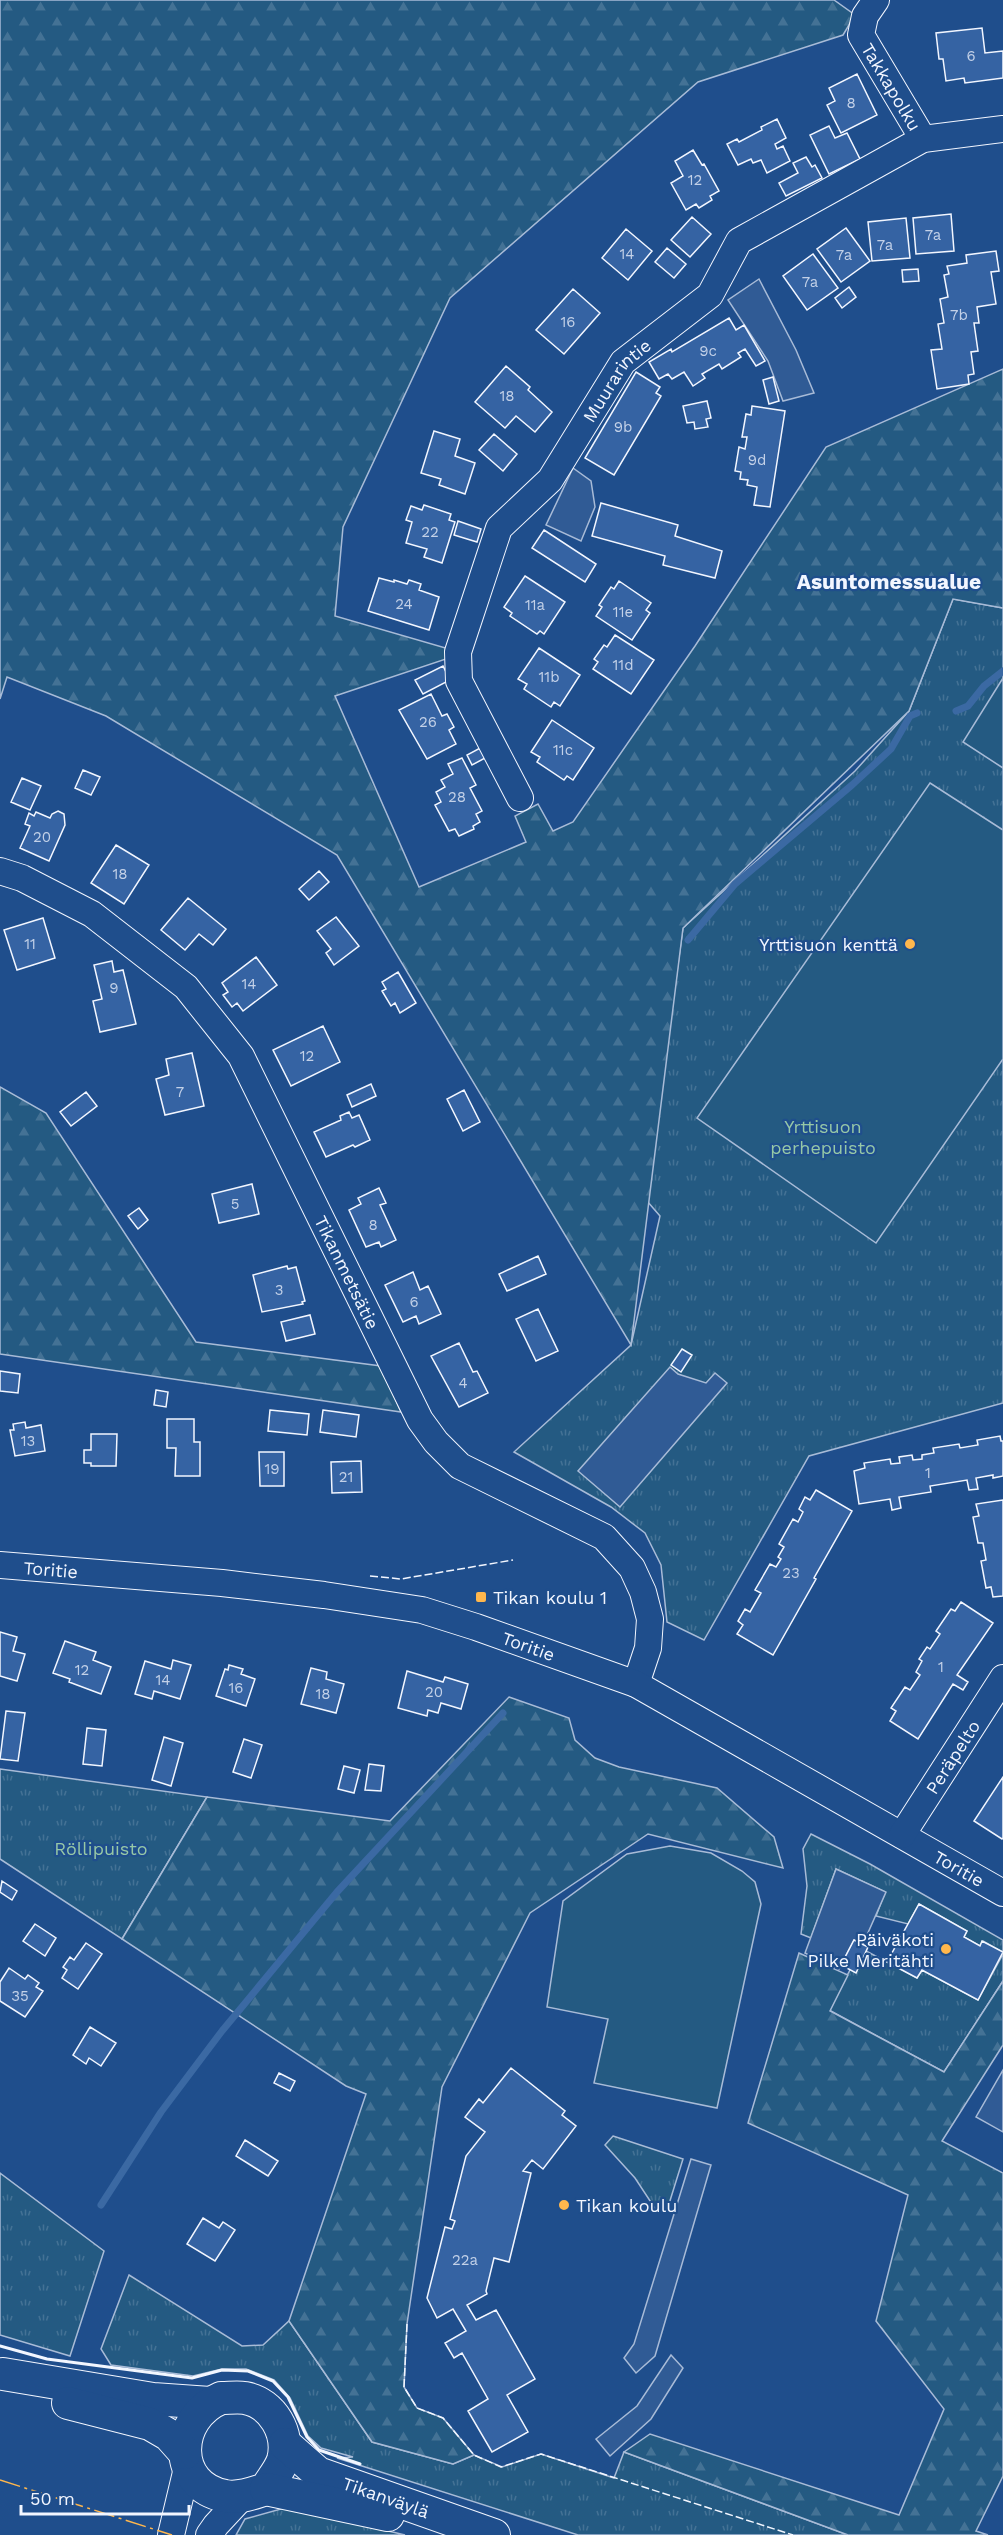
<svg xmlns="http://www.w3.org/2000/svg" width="1003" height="2535" font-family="'Work Sans',sans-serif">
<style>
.grass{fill:url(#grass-tufts);stroke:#a8bbd7;stroke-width:1.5}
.forest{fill:url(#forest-firs);stroke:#a8bbd7;stroke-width:1.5}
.pitch{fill:#245a82;stroke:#a8bbd7;stroke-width:1.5}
.parking{fill:#305b95;stroke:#a8bbd7;stroke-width:1.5}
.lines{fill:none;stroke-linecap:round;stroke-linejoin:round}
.stream{stroke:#3b69a3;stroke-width:7}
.building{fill:#3563a3;stroke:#f2f6ff;stroke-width:1.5}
.minor-casing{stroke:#f2f6ff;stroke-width:28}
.major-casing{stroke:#f2f6ff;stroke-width:34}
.minor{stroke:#1f4e8c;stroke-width:26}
.major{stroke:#1f4e8c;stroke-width:32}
.fence{stroke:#f2f6ff;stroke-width:1.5;stroke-dasharray:8 3;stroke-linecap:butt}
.wall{stroke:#f2f6ff;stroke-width:3}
.power{stroke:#ffb74d;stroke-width:1.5;stroke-dasharray:21 4.5 3 4.5;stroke-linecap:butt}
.poi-dot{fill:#ffb74d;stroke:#1f4e8c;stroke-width:2}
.labels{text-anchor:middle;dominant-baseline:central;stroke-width:4.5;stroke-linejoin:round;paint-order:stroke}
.number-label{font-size:15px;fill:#c3d1e8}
.street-label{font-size:18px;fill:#f2f6ff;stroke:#1f4e8c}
.poi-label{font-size:18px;fill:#f2f6ff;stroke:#1f4e8c;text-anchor:end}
.park-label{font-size:18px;fill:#97c8a6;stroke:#1f4e8c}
.quarter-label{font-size:21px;font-weight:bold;fill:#f2f6ff;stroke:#1f4e8c}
</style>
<defs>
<pattern id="grass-tufts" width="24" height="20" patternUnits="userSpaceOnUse" patternTransform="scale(1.5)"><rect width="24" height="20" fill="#245a82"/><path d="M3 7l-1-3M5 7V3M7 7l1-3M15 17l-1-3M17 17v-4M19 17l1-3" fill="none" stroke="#447295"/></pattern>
<pattern id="forest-firs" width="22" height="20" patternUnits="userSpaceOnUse" patternTransform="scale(1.5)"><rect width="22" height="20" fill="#245a82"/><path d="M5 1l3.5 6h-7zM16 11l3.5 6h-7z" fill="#447295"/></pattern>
</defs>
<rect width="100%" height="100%" fill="#1f4e8c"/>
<path class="grass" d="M953,599L1003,608V1403L809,1456L704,1640L667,1622L661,1565L645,1533L611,1507L514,1452L631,1345L660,1216L634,1186L674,994L683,928L855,771L909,711Z
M0,1769L207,1797L122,1939L0,1859Z
M811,1834L870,1864L1003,1940V1952L983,1941L980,1946L964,1937L967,1931L919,1904L908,1924L876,1916L885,1892L836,1869L811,1938L801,1934L807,1886L803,1849Z
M866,1951L917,1978L922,1970L978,2000L1003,1954V1981L944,2072L829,2010L850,1970Z
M613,2136L683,2159L668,2207L656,2210L635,2178L605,2145Z
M0,2173L104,2251L70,2356L0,2335Z
M129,2275L242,2346L263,2345L289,2321L372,2442L453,2464L474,2455L502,2467L541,2454L614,2478L624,2452L848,2535H578L337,2458L353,2457L321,2448L308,2436L290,2398L274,2380L246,2369H222L193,2376L111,2365L101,2349Z
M288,2507L405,2535H236L245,2519Z"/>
<path class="forest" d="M0,0H834L855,15L843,35L698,82L450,298L343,527L335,616L449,649L446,659L335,696L419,887L526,842L515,816L538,804L553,831L573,822L695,646L826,447L1003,369V608L953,599L909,711L683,928L631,1345L337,855L106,716L7,677L0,699Z
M0,1087L46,1113L196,1342L381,1366L401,1412L0,1354Z
M509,1697L569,1718L575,1740L595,1758L619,1767L717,1788L774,1837L783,1868L648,1834L530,1913L442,2087L407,2324L404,2387L417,2408L443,2418L474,2455L453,2464L372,2442L289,2321L366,2094L346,2086L122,1939L207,1797L390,1821Z
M799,1953L848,1975L830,2011L944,2072L1003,1981V2045L942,2141L1003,2173V2476L976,2531L988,2535H848L624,2452L650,2434L899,2515L944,2409L876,2321L908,2195L748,2123Z"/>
<path class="pitch" d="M1003,678V768L963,742Z
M930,783L1003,830V1059L876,1243L697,1118Z
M670,1846L711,1853L742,1871L755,1882L761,1904L717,2108L594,2083L608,2019L547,2007L563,1901L627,1854Z"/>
<path class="parking" d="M759,279L796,350L814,393L783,401L768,361L728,300Z
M573,468L591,481L595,507L581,541L546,525Z
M670,1367L678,1374L706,1383L715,1373L727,1383L620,1507L578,1471Z
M836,1869L886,1892L863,1944L854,1940L839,1969L805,1953Z
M1003,2070V2132L976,2117Z
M691,2159L711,2165L655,2356L636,2373L624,2358L634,2344Z
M671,2355L683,2368L651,2419L610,2456L596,2439L637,2406Z"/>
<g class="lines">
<path class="stream" d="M956,711L968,706L984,686L1003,671
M688,940L735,884L852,785L891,749L910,716L917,713
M101,2205L161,2112L222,2031L337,1892L503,1713"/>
</g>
<path class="building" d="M982,28L985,53L1003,51V78L965,83L964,78L946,81L943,59H939L936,33Z
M857,74L877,115L841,133L827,105L835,101L829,88Z
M777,119L786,138L775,144L777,149L783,146L790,161L767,173L761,160L753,163L751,159L738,165L727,144L737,139L739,142L762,130L761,127Z
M829,126L835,138L847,133L860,159L829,174L810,135Z
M693,150L702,165L704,164L719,191L710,196L712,200L699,208L696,204L686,210L671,183L683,176L675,161Z
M806,157L812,167L815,165L822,178L786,196L779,183L798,173L793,163Z
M951,214L954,251L916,254L913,218Z
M692,217L711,234L690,257L671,240Z
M906,218L910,258L872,261L868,222Z
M846,228L870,261L841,282L817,249Z
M626,229L652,251L628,280L602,258Z
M667,248L686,264L674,278L655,262Z
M996,251L999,271L991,272L996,304L977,307L979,323H974L978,351L971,352L974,374L968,375L969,384L937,389L931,350L942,349L938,324L944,323L940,299L948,297L944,275L949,274L947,266L967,263L966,255Z
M813,254L838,288L807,310L783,276Z
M918,269L919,281L903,282L902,270Z
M849,287L856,297L842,308L835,298Z
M573,289L600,313L564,354L536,330Z
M729,318L736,330L744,325L765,361L756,366L745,349L738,353L741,357L722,369L719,364L702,374L705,378L693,386L684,372L672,379L668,374L659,379L649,362L671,349L672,352Z
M506,366L530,387L528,390L552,412L535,432L516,416L505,428L475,402Z
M636,372L660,387L656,393L661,396L614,475L585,458Z
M773,377L779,401L769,404L763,380Z
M707,401L711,418L706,419L708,427L695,429L694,422L687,423L683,406Z
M752,406L785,411L770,507L754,505L757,487L747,485L748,480L740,479L741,472L735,471L739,447L745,449L747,437H742L746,414L751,415Z
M434,431L460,439L455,456L475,463L465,494L439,485L441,479L421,473Z
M494,434L517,454L503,471L479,450Z
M601,503L678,525L675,536L722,551L715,578L663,565L665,556L592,536Z
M424,505L451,514L449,520L455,522L442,563L424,557L427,549L406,543L412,522L406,520L411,506L422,510Z
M458,521L481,529L477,542L454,535Z
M544,530L596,564L585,582L532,548Z
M525,576L565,602L544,634L540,631L537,634L510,616L512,613L504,607Z
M379,578L394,582V580L407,584L409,580L421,584L419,590L439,597L429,630L368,611Z
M619,581L651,603L646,610L650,613L632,640L596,616L602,607L599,605L611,587L614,589Z
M615,635L654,660L631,694L593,669L598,662L594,659L604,645L607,647Z
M539,648L580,675L560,706L554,702L551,707L524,689L527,684L518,679Z
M443,666L450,680L423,694L415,680Z
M431,694L442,716L447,714L454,727L449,730L456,744L427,759L399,710Z
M552,720L594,748L573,780L567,776L564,780L537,762L540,757L531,752Z
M482,747L487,757L472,765L467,755Z
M462,758L476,785L470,788L482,811L476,814L480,822L473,826L474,829L459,836L455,829L449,831L435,805L441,802L436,792L445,787L441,780L453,774L448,764Z
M83,770L100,777L91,795L75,788Z
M22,778L41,786L30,810L11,802Z
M58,811L64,814L65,825L49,861L20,848L30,826L25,824L29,813L34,816L36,812L50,818L52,814Z
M116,845L149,865L124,904L91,883Z
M319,871L329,882L309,900L299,889Z
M188,898L226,929L213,945L199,934L185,950L161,930Z
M336,917L359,946L334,965L326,953L331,949L317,931Z
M43,918L55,958L17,970L4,930Z
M256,957L277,985L243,1011L237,1003L232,1007L223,995L228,992L222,983Z
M112,961L114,972L123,970L136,1024L100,1032L93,1001L102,999L94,965Z
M398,972L416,1003L400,1013L395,1003L391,1006L382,991L386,989L382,982Z
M323,1026L340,1062L291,1086L273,1050Z
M192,1053L204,1106L165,1115L156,1079L169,1075L166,1059Z
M371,1084L376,1096L352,1107L347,1095Z
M464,1090L480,1122L463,1131L447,1099Z
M86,1092L97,1106L71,1126L60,1112Z
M349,1112L352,1118L359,1115L370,1140L355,1147L353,1145L326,1157L314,1132L341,1120L340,1116Z
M252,1184L259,1214L219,1223L212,1194Z
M379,1188L386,1203L380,1205L396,1240L381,1247L379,1242L366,1247L349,1210L361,1204L358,1198Z
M139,1208L148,1220L138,1229L128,1216Z
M538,1256L546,1274L507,1291L499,1274Z
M287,1266L288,1269L296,1267L305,1301L302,1302L303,1304L262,1312L253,1275Z
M413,1272L420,1290L428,1286L441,1314L419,1324L416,1316L403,1322L385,1285Z
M538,1309L558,1351L536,1361L516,1319Z
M310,1315L315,1334L286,1341L281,1322Z
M459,1343L473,1372L477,1371L488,1393L459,1407L431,1356Z
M682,1349L692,1355L681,1372L671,1365Z
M0,1371L20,1374L18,1393L0,1391Z
M156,1390L168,1392L166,1407L154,1405Z
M270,1410L309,1414L307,1435L268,1431Z
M323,1410L359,1415L356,1437L320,1432Z
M167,1419H194V1442H200V1476H175L176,1448H167Z
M25,1422L26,1428L41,1425L45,1451L15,1456L10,1430H14L13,1424Z
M91,1434H117L116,1466H91V1463H84V1450H91Z
M1000,1436L1001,1441H1003V1476L993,1478V1475L976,1478L978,1489L969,1490L967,1480L930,1486L931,1492L899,1497L901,1508L892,1510L890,1499L859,1504L854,1471L865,1468L864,1463L890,1459L891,1464L900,1463L899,1457L912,1455L913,1460L922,1459V1455L934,1453L933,1448L959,1444L960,1448L978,1445L977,1440Z
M259,1452H284V1486H260Z
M361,1461L362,1492L332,1493L331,1462Z
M816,1490L852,1511L814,1578L816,1579L773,1655L737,1634L743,1625L738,1621L745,1609L750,1612L761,1593L755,1590L770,1564L776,1567L781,1559L778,1557L784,1547L779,1544L793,1519L798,1522L803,1512L799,1509L805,1497L810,1500Z
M1003,1500V1596L993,1597L991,1587L986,1588L981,1561L986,1560L983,1543H978L973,1517L979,1516L976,1504Z
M961,1602L993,1623L957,1675L968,1682L963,1690L953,1684L918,1739L890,1721L896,1711L891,1708L905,1687L910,1690L920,1675L916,1672L922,1661L919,1659L927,1647L930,1649L940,1634L936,1631L951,1609L955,1611Z
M0,1632L17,1637L13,1651L25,1654L17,1681L0,1676Z
M65,1641L96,1652L93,1660L111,1667L101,1694L69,1682L70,1679L53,1673Z
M173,1660L191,1665L180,1699L154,1691L152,1699L135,1694L145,1661L171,1669Z
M229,1665L243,1669L241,1674L255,1679L246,1706L216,1696L225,1669L228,1670Z
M311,1668L327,1672L326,1679L344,1684L336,1713L301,1704Z
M407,1671L443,1682L445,1677L468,1684L461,1709L441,1703L438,1713L428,1710L427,1716L398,1708Z
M6,1711L25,1713L18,1761L0,1759Z
M87,1728L106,1730L102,1766L83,1764Z
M164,1737L183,1743L171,1786L152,1780Z
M244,1739L262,1745L251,1778L233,1772Z
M369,1764L384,1766L381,1791L365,1790Z
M344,1766L360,1770L354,1793L338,1789Z
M1003,1777V1838L1002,1839L974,1821Z
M2,1881L17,1891L12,1900L0,1892Z
M919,1904L967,1931L964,1937L980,1946L982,1941L1003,1952L978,2000L922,1970L917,1978L887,1962Z
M35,1924L56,1938L45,1956L23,1941Z
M854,1940L868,1947L856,1973L841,1965Z
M86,1943L102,1954L78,1989L62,1978L67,1970L63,1967L70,1957L74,1960Z
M9,1968L25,1979L28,1975L39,1983L36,1987L43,1991L25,2017L0,2001V1982Z
M90,2027L116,2043L101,2066L89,2058L86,2064L73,2055Z
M511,2068L565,2111L562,2115L576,2126L543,2169L532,2160L523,2171L531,2173L509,2262L494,2258L486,2291L487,2294L467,2305L476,2320L496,2310L535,2379L507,2395L528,2432L492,2452L468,2411L488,2399L462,2353L454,2358L445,2343L466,2331L453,2309L437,2318L427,2298L445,2227L452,2229L455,2221L450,2219L466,2156L485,2132L465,2117L479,2099L483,2103Z
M279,2073L295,2081L290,2091L274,2083Z
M245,2140L278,2161L268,2176L236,2156Z
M203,2218L219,2228L223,2222L235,2230L215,2261L187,2244Z"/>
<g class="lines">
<g class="minor-casing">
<g id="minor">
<path id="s1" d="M876,0L865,16L861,35L923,139"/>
<path id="s2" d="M520,798L459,681L458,652L499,528L550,480L623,362L710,295L739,241L923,139L1003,129"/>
<path id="s3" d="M0,871L22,878L92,914L186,987L241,1056L420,1420L436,1442L460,1466L604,1537L632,1568L643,1592L650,1619L648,1648L636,1684"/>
<path id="s4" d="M0,1565L222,1583L324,1595L422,1610L476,1627L636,1684L1003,1893"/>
<path id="s5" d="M902,1835L1003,1678"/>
<path d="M171,2535L188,2464"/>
<path d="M209,2535L216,2525L243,2496"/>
</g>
</g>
<g class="major-casing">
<g id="major">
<path d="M3,2374L153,2399L210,2403"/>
<path d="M221,2398C229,2398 238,2397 245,2398C273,2403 290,2434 283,2460C280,2470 271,2480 266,2489C253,2493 239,2499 225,2496C172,2486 173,2418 221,2398Z"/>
<path d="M68,2403L150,2424L169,2435L185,2453"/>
<path id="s6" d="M285,2444L318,2473L494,2535"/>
<path d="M266,2489L388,2515"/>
</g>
</g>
<use href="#minor" class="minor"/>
<use href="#major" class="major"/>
<path class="fence" d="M370,1576L401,1579L513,1560
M407,2324L404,2387L417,2408L443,2418L474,2455L501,2467L541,2454L793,2535"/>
<path class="wall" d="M0,2346L47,2359L192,2378L222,2370L248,2371L273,2381L288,2397L307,2437L319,2450L360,2464"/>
<path class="power" d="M0,2480L172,2535"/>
</g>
<g class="poi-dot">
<circle cx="910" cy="944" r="6"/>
<rect x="475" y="1591" width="12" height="12" rx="3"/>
<circle cx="946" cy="1949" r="6"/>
<circle cx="564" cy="2205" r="6"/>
</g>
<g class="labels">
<g class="number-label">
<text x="971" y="56">6</text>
<text x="851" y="103">8</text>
<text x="695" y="180">12</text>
<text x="933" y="235">7a</text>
<text x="885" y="245">7a</text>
<text x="627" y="254">14</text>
<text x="844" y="255">7a</text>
<text x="810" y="282">7a</text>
<text x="959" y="315">7b</text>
<text x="568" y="322">16</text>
<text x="708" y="351">9c</text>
<text x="507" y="396">18</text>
<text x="623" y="427">9b</text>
<text x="757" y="460">9d</text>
<text x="430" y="532">22</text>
<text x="404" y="604">24</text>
<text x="535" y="605">11a</text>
<text x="623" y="612">11e</text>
<text x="623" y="665">11d</text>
<text x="549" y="677">11b</text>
<text x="428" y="722">26</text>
<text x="563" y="750">11c</text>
<text x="457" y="797">28</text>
<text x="42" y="837">20</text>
<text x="120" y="874">18</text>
<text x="30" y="944">11</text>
<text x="249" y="984">14</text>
<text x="114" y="988">9</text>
<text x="307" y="1056">12</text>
<text x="180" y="1092">7</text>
<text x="235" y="1204">5</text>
<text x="373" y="1225">8</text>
<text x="279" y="1290">3</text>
<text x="414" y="1302">6</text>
<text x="463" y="1383">4</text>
<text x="28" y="1441">13</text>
<text x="272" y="1469">19</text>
<text x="928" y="1473">1</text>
<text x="346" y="1477">21</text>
<text x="791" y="1573">23</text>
<text x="941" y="1667">1</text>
<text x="82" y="1670">12</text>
<text x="163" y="1680">14</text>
<text x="236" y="1688">16</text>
<text x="434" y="1692">20</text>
<text x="323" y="1694">18</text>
<text x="20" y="1996">35</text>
<text x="465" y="2260">22a</text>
</g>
<g class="street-label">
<text stroke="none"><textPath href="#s1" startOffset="99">Takkapolku</textPath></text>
<text stroke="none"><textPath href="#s2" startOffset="482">Muurarintie</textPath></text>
<text stroke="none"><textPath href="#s3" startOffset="550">Tikanmetsätie</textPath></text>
<text stroke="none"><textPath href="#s4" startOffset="51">Toritie</textPath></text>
<text stroke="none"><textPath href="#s4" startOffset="537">Toritie</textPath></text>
<text stroke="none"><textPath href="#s5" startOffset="93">Peräpelto</textPath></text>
<text stroke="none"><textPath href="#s4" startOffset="1023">Toritie</textPath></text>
<text stroke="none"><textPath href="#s6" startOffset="116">Tikanväylä</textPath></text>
</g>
<g class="poi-label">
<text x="898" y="944">Yrttisuon kenttä</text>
<text x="493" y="1597" text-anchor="start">Tikan koulu 1</text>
<text x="934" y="1939">Päiväkoti<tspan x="934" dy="21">Pilke Meritähti</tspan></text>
<text x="576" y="2205" text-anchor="start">Tikan koulu</text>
</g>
<g class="park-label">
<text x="823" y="1126">Yrttisuon<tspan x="823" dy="21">perhepuisto</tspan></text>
<text x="101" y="1848">Röllipuisto</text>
</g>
<g class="quarter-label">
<text x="889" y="581">Asuntomessualue</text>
</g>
</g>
<path d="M21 2505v9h168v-9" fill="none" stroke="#f2f6ff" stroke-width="3"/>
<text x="30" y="2505" font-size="18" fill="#f2f6ff" stroke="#1f4e8c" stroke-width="4.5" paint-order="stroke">50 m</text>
</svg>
